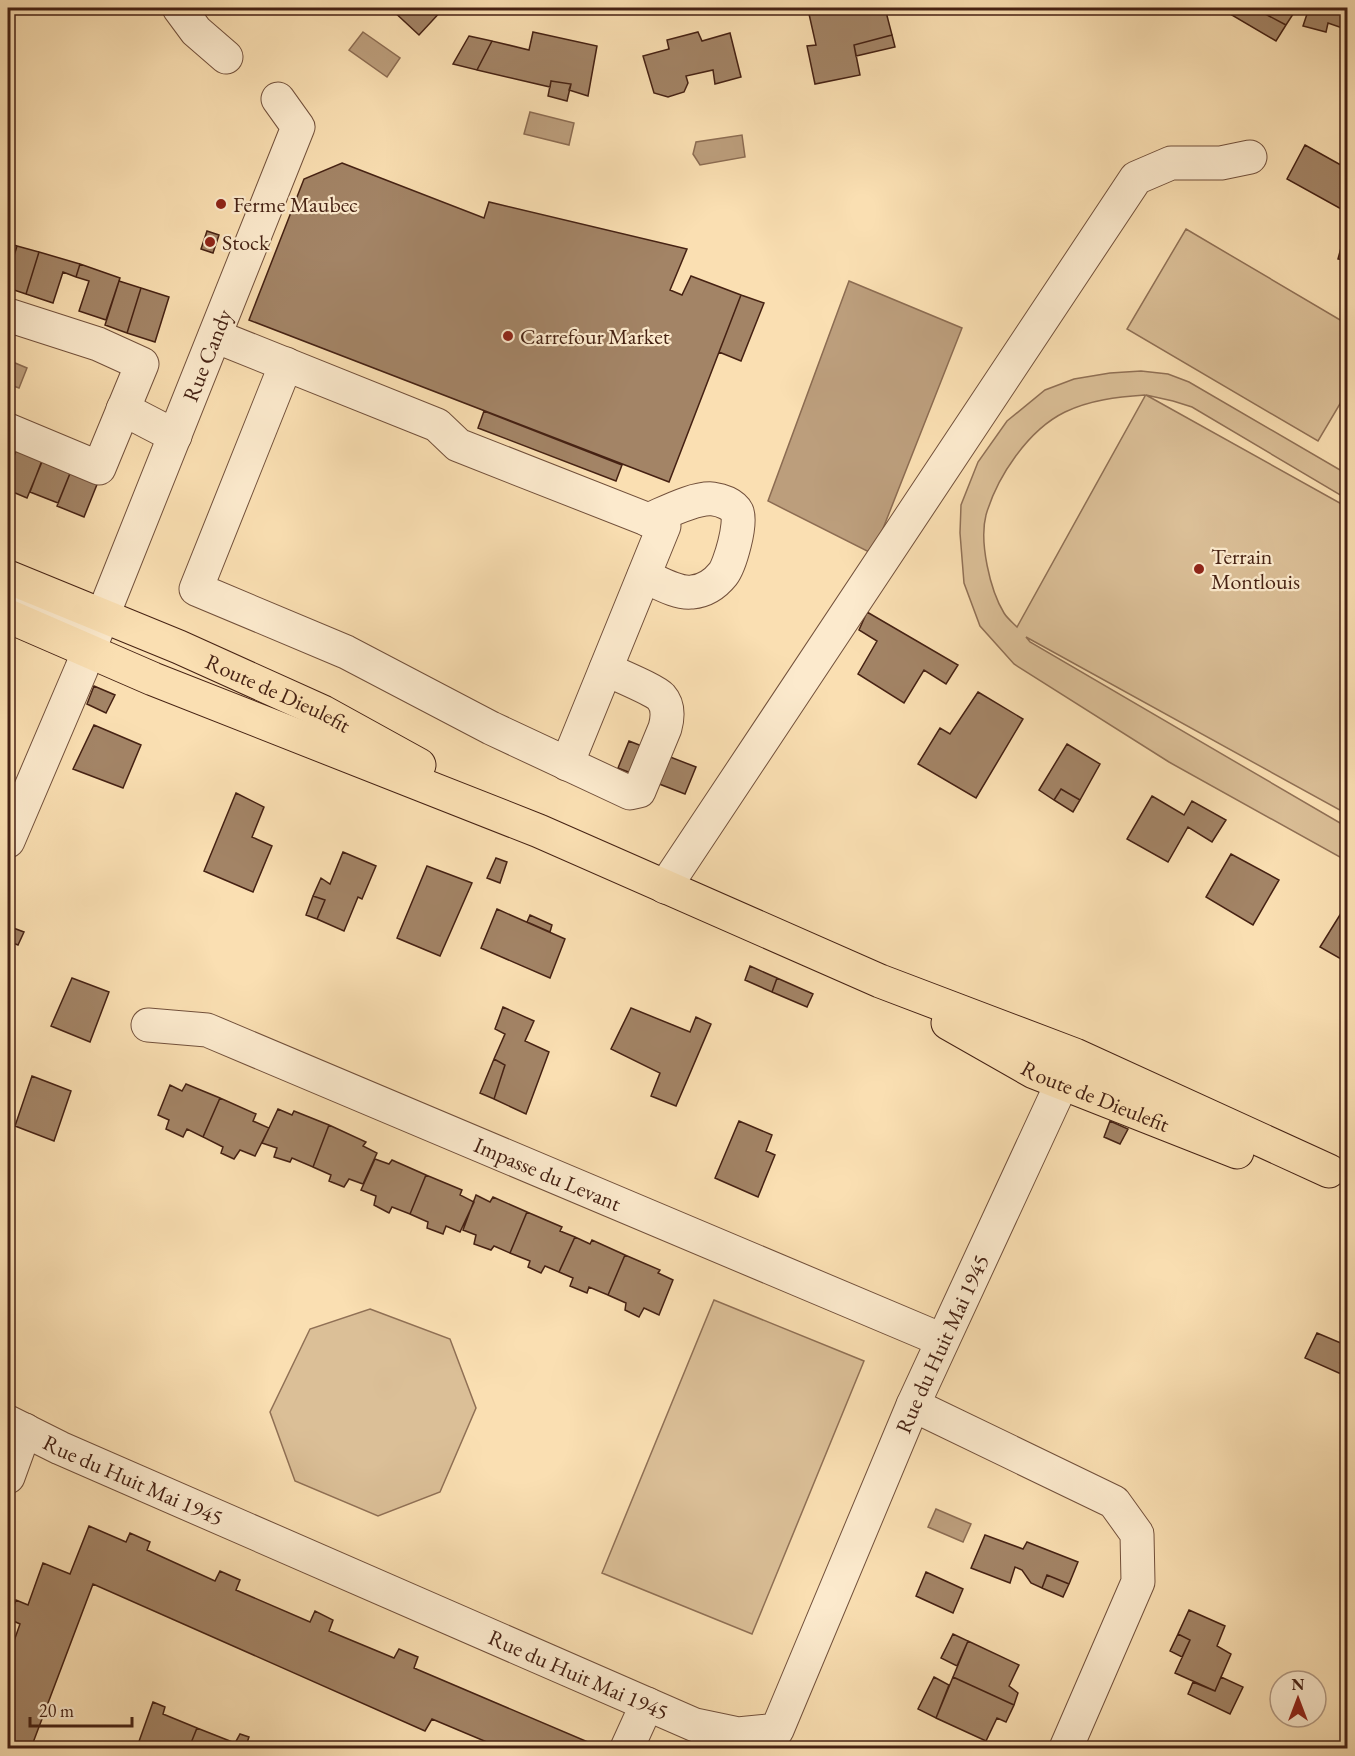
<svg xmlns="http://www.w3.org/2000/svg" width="1355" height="1756" font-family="'EB Garamond',serif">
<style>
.green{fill:#dbbf97;stroke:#907055;stroke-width:1.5;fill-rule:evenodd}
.water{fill:#bc9e7c;stroke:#8c6c52;stroke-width:1.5}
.building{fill:#a38466;stroke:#452113;stroke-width:1.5}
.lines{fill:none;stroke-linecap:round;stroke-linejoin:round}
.minor-casing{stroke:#72503b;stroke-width:35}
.major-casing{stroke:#452113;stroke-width:35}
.minor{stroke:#fceacd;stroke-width:33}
.major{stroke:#fadfb2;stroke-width:33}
.poi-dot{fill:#8f2418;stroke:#fceacd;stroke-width:2}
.labels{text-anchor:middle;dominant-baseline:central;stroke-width:4.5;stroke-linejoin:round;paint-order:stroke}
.poi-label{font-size:22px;fill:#452113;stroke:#fceacd;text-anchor:start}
.street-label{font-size:22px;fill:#452113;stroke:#fceacd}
</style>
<rect width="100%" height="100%" fill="#fadfb2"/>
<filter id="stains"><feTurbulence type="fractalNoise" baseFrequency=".00333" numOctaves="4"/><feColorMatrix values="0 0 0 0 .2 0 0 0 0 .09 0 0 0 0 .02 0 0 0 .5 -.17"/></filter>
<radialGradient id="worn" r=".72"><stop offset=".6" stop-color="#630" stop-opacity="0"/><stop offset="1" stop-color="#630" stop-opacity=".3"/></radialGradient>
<path class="green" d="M1186,229L1347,324V392L1318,441L1127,329Z
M1141,371L1168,374L1189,382L1347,474V499L1192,407L1173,401L1146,395L1347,507V814L1026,637L1030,642L1347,827V861L1169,762L1014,664L980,626L964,583L960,533L961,505L978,462L1007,421L1045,390L1074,379L1110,373ZM1145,395V396L1017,627C1013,623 1007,618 1004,613C990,590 979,542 986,515C997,477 1028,430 1065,412C1090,400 1117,397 1145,395Z
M714,1300L864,1361L752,1634L602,1573Z
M370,1309L450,1339L476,1408L440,1492L378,1516L295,1481L270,1412L310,1329Z"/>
<path class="water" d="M363,32L400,58L387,77L349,50Z
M530,112L574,123L569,145L524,134Z
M742,135L745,157L700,165L693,154L696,142Z
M849,281L962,328L873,554L768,501Z
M8,360L27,368L19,388L8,384Z
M936,1509L971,1524L963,1542L928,1527Z"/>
<path class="building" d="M390,8H444L419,35Z
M836,8H885L892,35L854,45L860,75L815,84L807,46L816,45L809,14Z
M1226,8H1254L1286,25L1276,41L1230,14Z
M1254,8H1297L1286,25Z
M1309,8H1348V30L1328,23L1326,32L1303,26Z
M533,32L597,46L588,96L569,90L571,84L551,81L550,87L477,70L492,41L529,50Z
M698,32L702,41L730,33L741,77L715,84L713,70L686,76L688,83L684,92L668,97L654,93L643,56L669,49L667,40Z
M892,35L895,47L856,56L854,45Z
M469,36L492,41L477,70L453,64Z
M551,81L571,84L567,101L548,96Z
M1305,145L1348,169V203L1343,210L1287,179Z
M342,163L484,218L489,202L687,249L670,290L682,295L691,276L741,295L669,482L249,320L304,179Z
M1348,222V261L1338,259Z
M207,231L219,235L213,253L201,249Z
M8,243L17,246L8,275Z
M17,246L39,252L26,294L8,288V275Z
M39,252L80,264L76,277L63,272L53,303L26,294Z
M80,264L120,278L106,320L79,311L89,281L76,277Z
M119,281L141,288L127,333L105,325Z
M141,288L169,297L155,342L127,333Z
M741,295L764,303L741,361L719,352Z
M484,411L622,465L616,481L478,428Z
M18,446L44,457L27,498L8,490V471Z
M46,450L75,461L58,503L30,492Z
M75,461L102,472L84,517L57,506Z
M867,612L958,665L946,684L924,670L904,703L858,674L877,641L859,630Z
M94,686L115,695L106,713L87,704Z
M978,692L1023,719L976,798L918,764L940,728L950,734Z
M94,725L141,745L123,788L73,769Z
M629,741L696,767L685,794L618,768Z
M1067,744L1100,764L1080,800L1061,789L1054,800L1039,790Z
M1061,789L1080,800L1073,812L1054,800Z
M236,793L264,807L252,837L272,846L253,892L204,871Z
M1152,796L1184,815L1192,801L1226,820L1212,842L1188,827L1168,862L1127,839Z
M343,852L376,866L362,899L358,897L344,931L317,919L325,900L313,896L321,878L330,884Z
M1231,854L1279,880L1253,925L1206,897Z
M496,858L507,862L500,883L487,878Z
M427,866L472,883L440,956L397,938Z
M313,896L325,900L317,919L306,915Z
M497,909L565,939L550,978L481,948Z
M1343,910L1348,912V963L1320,947Z
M530,915L552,925L550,932L527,922Z
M8,926L24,932L18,945L8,941Z
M750,966L777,978L772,992L745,980Z
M72,978L109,992L90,1042L51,1026Z
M777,978L813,994L807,1007L772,992Z
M503,1007L534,1021L525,1041L549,1052L526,1114L494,1099L505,1065L494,1059L505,1034L495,1029Z
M631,1008L690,1032L696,1017L711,1024L676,1106L651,1096L660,1073L611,1049Z
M494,1059L505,1065L494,1099L480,1093Z
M32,1076L71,1091L54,1141L15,1126Z
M186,1084L220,1098L203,1137L187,1129L183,1137L166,1129L169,1120L158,1115L170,1085L182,1091Z
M220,1098L256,1114L253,1121L269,1128L255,1156L240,1150L234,1159L221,1153L223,1147L203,1137Z
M278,1109L292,1115L294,1111L329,1125L313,1167L292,1158L290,1162L274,1157L277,1148L262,1143Z
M739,1121L772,1135L766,1151L775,1155L758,1197L715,1178Z
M1110,1121L1128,1129L1120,1144L1104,1137Z
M329,1125L366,1142L363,1146L377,1153L363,1184L349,1179L344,1187L329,1181L331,1175L313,1167Z
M375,1159L389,1164L392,1160L426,1175L410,1214L392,1207L389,1213L374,1205L376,1196L361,1190Z
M426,1175L462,1190L460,1195L474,1202L460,1232L446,1226L443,1234L427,1228L428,1222L410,1214Z
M476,1195L490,1202L493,1197L527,1212L510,1253L494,1246L491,1250L474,1244L476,1235L463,1230Z
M527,1212L562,1227L560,1231L575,1237L559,1272L545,1266L541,1273L528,1267L530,1261L510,1253Z
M575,1237L590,1244L592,1240L625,1255L608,1295L589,1287L587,1293L570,1286L573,1278L559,1272Z
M625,1255L660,1270L658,1273L673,1280L659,1315L644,1308L639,1317L625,1310L626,1303L608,1295Z
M1317,1333L1348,1346V1377L1305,1358Z
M89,1526L126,1542L130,1533L150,1542L147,1550L215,1581L220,1571L240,1580L236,1590L310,1622L315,1611L333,1620L329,1631L394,1658L399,1649L418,1657L414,1668L602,1748H501L432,1719L425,1731L93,1584L31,1748H8V1658L20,1624L9,1619L16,1600L28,1605L43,1563L70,1574Z
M985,1535L1023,1549L1027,1542L1078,1562L1069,1584L1047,1575L1042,1588L1031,1583L1022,1570L1015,1567L1010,1583L971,1568Z
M926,1572L963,1589L953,1613L916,1596Z
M1047,1575L1069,1584L1063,1597L1042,1588Z
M1189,1610L1225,1626L1217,1646L1231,1654L1215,1691L1175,1673L1190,1640L1178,1634Z
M953,1634L968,1641L957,1666L941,1658Z
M1178,1634L1190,1640L1182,1657L1170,1651Z
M968,1641L1019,1665L1009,1686L1018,1693L1014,1705L953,1677Z
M934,1677L949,1685L936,1718L918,1709Z
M953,1677L1014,1705L1006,1722L997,1718L986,1741L936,1718Z
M1221,1677L1243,1687L1230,1714L1188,1694L1193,1682L1215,1691Z
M153,1702L165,1707L163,1714L197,1728L189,1748H142L137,1747Z
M197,1728L235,1743L240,1734L249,1737L245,1748H189Z"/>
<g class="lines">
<g class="minor-casing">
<g id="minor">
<path d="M179,8L196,31L226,57"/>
<path d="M8,315L98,344L142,364L99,468L8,430"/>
<path d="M215,336L437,425L458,445L664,526L567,764"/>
<path d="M286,364L196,589L346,652L491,728L630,793L639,791L665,728C668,717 669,706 661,697C653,689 617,675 606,669"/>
<path d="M123,409L175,436"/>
<path d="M644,576C658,582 677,594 692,592C704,591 715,584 723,574C730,565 742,523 737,512C733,504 721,500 713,499C695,497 665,513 648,520"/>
<path d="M8,599L33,609L67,618L103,615"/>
<path id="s1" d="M8,841L81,670L298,127L278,99"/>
<path d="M665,887L1136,178L1171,163H1221L1250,157"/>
<path id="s2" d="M148,1025L207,1030L942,1340"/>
<path d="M913,1405L1114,1502L1137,1534L1138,1582L1066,1748"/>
<path id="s3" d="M8,1422L60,1448L695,1725L738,1734L777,1730L913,1405L1074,1057"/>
<path d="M8,1477L25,1430"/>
<path d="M627,1748L647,1704"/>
</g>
</g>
<g class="major-casing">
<g id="major">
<path id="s4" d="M8,577L179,647L323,712L419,765"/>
<path d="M8,616L153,679L539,831L880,981L1075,1055L1329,1171"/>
<path id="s5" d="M948,1023L1034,1072L1237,1152"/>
</g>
</g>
<use href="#minor" class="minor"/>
<use href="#major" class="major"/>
</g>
<g class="poi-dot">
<circle cx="221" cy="204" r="6"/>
<circle cx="210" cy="242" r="6"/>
<circle cx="508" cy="336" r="6"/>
<circle cx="1199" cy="569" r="6"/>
</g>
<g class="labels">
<g class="poi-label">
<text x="233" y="204">Ferme Maubec</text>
<text x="222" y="242">Stock</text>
<text x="520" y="336">Carrefour Market</text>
<text x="1211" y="556">Terrain<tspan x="1211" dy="25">Montlouis</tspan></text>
</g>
<g class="street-label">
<text stroke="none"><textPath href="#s1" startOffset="525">Rue Candy</textPath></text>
<text stroke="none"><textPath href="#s4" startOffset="294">Route de Dieulefit</textPath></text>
<text stroke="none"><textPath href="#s5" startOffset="165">Route de Dieulefit</textPath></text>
<text stroke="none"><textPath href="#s2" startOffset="429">Impasse du Levant</textPath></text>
<text stroke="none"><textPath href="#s3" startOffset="1254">Rue du Huit Mai 1945</textPath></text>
<text stroke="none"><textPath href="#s3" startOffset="138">Rue du Huit Mai 1945</textPath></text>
<text stroke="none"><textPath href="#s3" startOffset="624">Rue du Huit Mai 1945</textPath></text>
</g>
</g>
<rect width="1355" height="1756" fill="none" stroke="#fadfb2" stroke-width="30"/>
<rect x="9" y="9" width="1337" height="1738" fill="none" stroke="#452113" stroke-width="3"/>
<rect x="15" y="15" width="1325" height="1726" fill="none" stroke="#452113" stroke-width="1.5"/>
<g transform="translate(1298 1699)"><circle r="28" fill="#fceacd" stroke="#b39a83" stroke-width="1.5"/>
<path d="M0-4.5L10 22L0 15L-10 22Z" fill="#8f2418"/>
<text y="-9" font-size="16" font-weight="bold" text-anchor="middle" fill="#452113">N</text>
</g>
<path d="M30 1717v9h102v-9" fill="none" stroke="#452113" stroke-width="3"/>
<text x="39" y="1717" font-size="18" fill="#452113" stroke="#fceacd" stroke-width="4.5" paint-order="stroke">20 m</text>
<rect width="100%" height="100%" filter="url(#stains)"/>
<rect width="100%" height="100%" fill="url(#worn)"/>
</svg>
